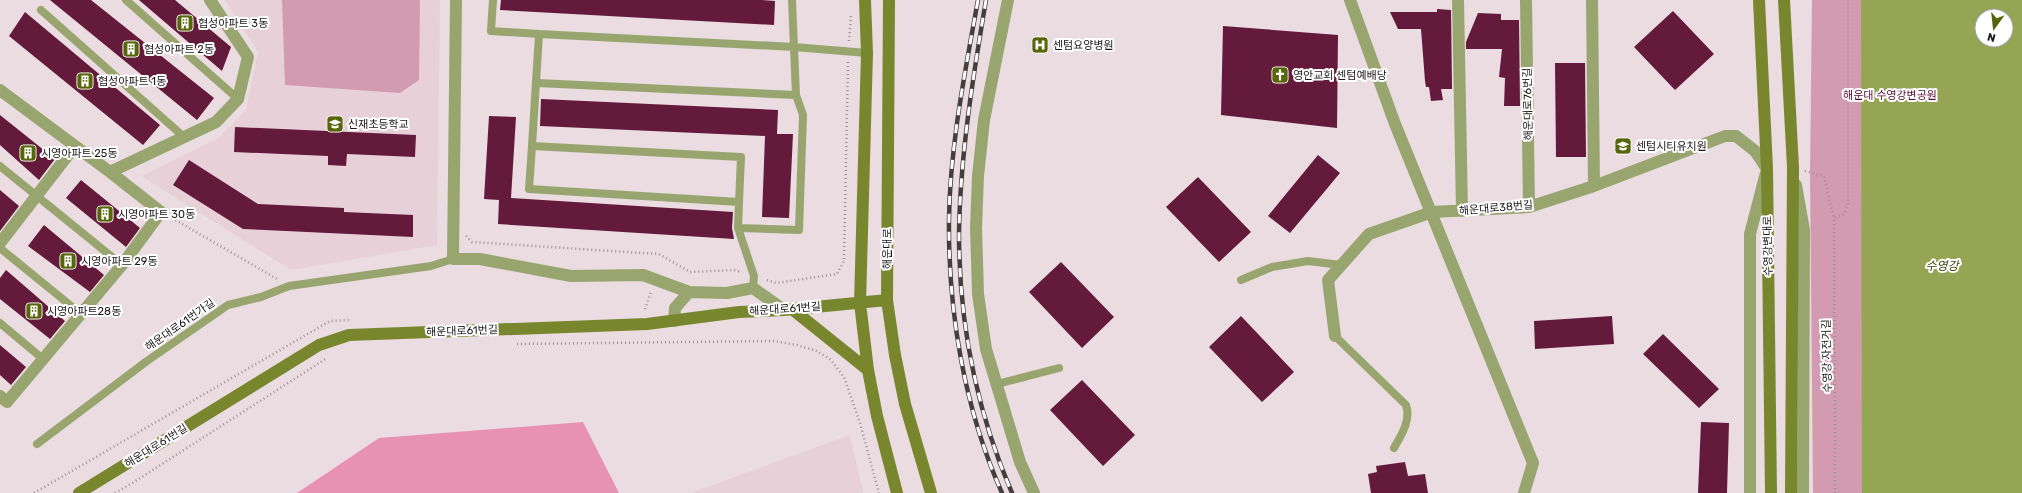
<svg xmlns="http://www.w3.org/2000/svg" width="2022" height="493" font-family="Rubik,'Noto Sans KR',sans-serif">
<style>
.built{fill:#e7d0d8}
.green{fill:#d39baf;fill-rule:evenodd}
.forest{fill:#e792b2}
.water{fill:#95a553;fill-rule:evenodd}
.building{fill:#631a3b}
.lines{fill:none;stroke-linecap:round;stroke-linejoin:round}
.path{stroke:#9a8f92;stroke-width:2.5;stroke-dasharray:1 3;stroke-linecap:butt}
.lane{stroke:#99a56f;stroke-width:8}
.street{stroke:#99a56f;stroke-width:12}
.secondary{stroke:#78872e;stroke-width:12}
.rail-casing{stroke:#453e3f;stroke-width:4.5}
.rail{stroke:#fff;stroke-width:3;stroke-dasharray:9;stroke-linecap:butt}
.labels{text-anchor:middle;dominant-baseline:central;stroke-width:4;stroke-linejoin:round;paint-order:stroke}
.poi-label{font-size:11px;fill:#1b1617;stroke:#fff;text-anchor:start}
.park-label{font-size:11px;fill:#560b30;stroke:#fff}
.street-label{font-size:11px;fill:#1b1617;stroke:#fff}
.water-label{font-size:12px;font-style:italic;fill:#3b4403;stroke:#fff}
</style>
<rect width="100%" height="100%" fill="#eadce0"/>
<path class="built" d="M225,0H440L437,245L291,270L141,176L219,138L246,110L258,52Z
M850,435L863,493H691Z"/>
<path class="green" d="M282,0H420L419,80L400,93L285,85Z
M1812,0H2022V493H1813L1810,173ZM1982,16H2006V40H1982Z"/>
<path class="forest" d="M583,422L619,493H297L379,438Z"/>
<path class="water" d="M1861,0H2022V493H1862ZM1982,16H2006V40H1982Z"/>
<path class="building" d="M50,0H91L214,98L197,120Z
M139,0H175L231,47L222,71Z
M501,0H762L775,1L774,25L500,10Z
M1437,9L1451,10L1452,86V89H1441L1443,100L1431,101L1429,87H1426L1425,81L1421,29H1398L1390,12H1437Z
M1673,11L1714,54L1675,90L1634,47Z
M25,12L160,125L143,145L9,36Z
M1478,13L1501,14V20H1519L1520,106H1504L1505,78L1499,77L1502,49H1466V42Z
M1223,26L1338,35L1337,128L1221,115Z
M1555,63H1585L1586,157H1556Z
M541,99L778,110L777,134H793L789,218L762,217L765,136L540,126Z
M0,115L55,159L39,180L0,145Z
M489,116L516,117L511,198L733,212L732,228L734,239L498,224L499,200L484,199Z
M235,127L416,135L415,157L347,154L346,166L328,165V156L234,152Z
M1318,155L1340,173L1290,233L1268,216Z
M189,160L258,204L344,208V212L413,215V237L243,229L173,185Z
M1198,177L1251,232L1219,262L1166,207Z
M81,180L140,228L126,247L66,198Z
M0,190L19,206L0,231Z
M44,225L104,275L90,292L28,246Z
M1061,262L1114,317L1082,348L1029,292Z
M6,270L65,321L50,339L0,299V278Z
M1241,316L1294,372L1262,402L1209,347Z
M1612,316L1614,344L1535,349L1534,321Z
M1663,334L1719,389L1699,408L1643,354Z
M0,345L26,367L11,385L0,375Z
M1082,380L1135,435L1103,466L1050,410Z
M1701,422L1729,423L1727,493H1698Z
M1405,462L1408,476L1425,474L1428,493H1371L1368,474L1377,472L1376,466Z"/>
<g class="lines">
<path class="path" d="M849,41L851,16
M1805,171L1824,176L1834,218
M172,218L277,279
M466,236L472,242L659,254L690,272L734,270L741,272
M767,280L776,283L837,274L844,261L848,62
M645,309L651,292
M517,344L773,341L797,345L817,351L831,360L844,377L860,423L879,493
M34,493L330,321L349,320
M115,493L134,482L327,358
M1835,493L1834,218L1844,214L1848,205V0"/>
<path class="lane" d="M126,0L238,99
M493,0L491,31L539,34L532,146
M41,10L184,137
M539,34L794,47L867,53
M537,83L796,95L792,0
M0,166L122,265
M739,202L741,157L532,146L529,189L739,202L738,228L754,276L753,288
M738,228L799,230L803,115L796,95
M0,248L81,314
M1241,280L1272,267L1308,261L1341,265
M0,323L43,359
M1335,336L1406,405C1411,420 1402,434 1394,448
M997,384L1059,368
M37,444L147,361L228,305L261,297L289,286L431,266L453,259"/>
<path class="street" d="M456,0L453,259H480L571,276L643,275L689,292L727,293L753,288L784,310
M1008,0L984,120L978,176L976,228L978,294L986,349L1020,462L1034,493
M1350,0L1395,124L1533,463L1524,493
M1458,0L1462,211
M1526,0L1529,207
M1592,0L1594,186
M0,90L110,172L216,122L238,99L248,57L210,0
M1796,185L1804,230L1803,493
M0,243L75,146
M674,321L675,308L689,292
M1335,336L1328,280L1369,234L1432,212L1529,207L1594,186L1725,136H1736L1755,151L1767,169L1750,234V493
M0,396L7,402L122,265L161,212L110,172"/>
<path class="secondary" d="M865,0L867,53L860,303L868,370L877,416L897,493
M889,0L887,300L895,355L905,404L931,493
M1759,0L1767,169L1771,493
M1784,0L1793,167L1791,493
M792,309L868,370
M79,493L319,345L349,335L647,324L739,312L784,310L887,300"/>
<g class="rail-casing">
<path id="rail" d="M978,0C965,72 950,146 949,219C948,311 964,408 1002,493
M986,0C973,77 960,156 959,234C959,323 977,412 1012,493"/>
</g>
<use href="#rail" class="rail"/>
</g>
<defs>
<g id="building-square" transform="scale(0.9)"><rect x="-9" y="-9" width="18" height="18" rx="4" fill="#58660b" stroke="#fff"/><path d="M-4-6H4V6H1V3H-1V6H-4ZM-2.5-4.3h1.7v1.8h-1.7ZM.8-4.3h1.7v1.8H.8ZM-2.5-1h1.7V.8h-1.7ZM.8-1h1.7V.8H.8Z" fill="#fff"/></g>
<g id="hospital-square" transform="scale(0.9)"><rect x="-9" y="-9" width="18" height="18" rx="4" fill="#58660b" stroke="#fff"/><path d="M-5-5h3v3.5h4V-5h3V5h-3V1.5h-4V5h-3Z" fill="#fff"/></g>
<g id="church-square" transform="scale(0.9)"><rect x="-9" y="-9" width="18" height="18" rx="4" fill="#58660b" stroke="#fff"/><path d="M-1.2-6h2.4v3.5h3.3v2.4h-3.3V6h-2.4V-.1h-3.3v-2.4h3.3Z" fill="#fff"/></g>
<g id="school-square" transform="scale(0.9)"><rect x="-9" y="-9" width="18" height="18" rx="4" fill="#58660b" stroke="#fff"/><path d="M0-5L7-2L0 1L-7-2ZM-4 1L0 2.5L4 1V4Q0 6-4 4Z" fill="#fff"/></g>
</defs>
<g fill-rule="evenodd">
<use href="#building-square" x="185" y="23"/>
<use href="#hospital-square" x="1040" y="45"/>
<use href="#building-square" x="131" y="49"/>
<use href="#church-square" x="1280" y="75"/>
<use href="#building-square" x="85" y="81"/>
<use href="#school-square" x="335" y="124"/>
<use href="#school-square" x="1623" y="146"/>
<use href="#building-square" x="28" y="153"/>
<use href="#building-square" x="105" y="214"/>
<use href="#building-square" x="68" y="261"/>
<use href="#building-square" x="34" y="311"/>
</g>
<g class="labels">
<g class="poi-label">
<text x="198" y="23">협성아파트 3동</text>
<text x="1053" y="45">센텀요양병원</text>
<text x="144" y="49">협성아파트 2동</text>
<text x="1293" y="75">영안교회 센텀예배당</text>
<text x="98" y="81">협성아파트 1동</text>
<text x="348" y="124">신재초등학교</text>
<text x="1636" y="146">센텀시티유치원</text>
<text x="41" y="153">시영아파트 25동</text>
<text x="118" y="214">시영아파트 30동</text>
<text x="81" y="261">시영아파트 29동</text>
<text x="47" y="311">시영아파트28동</text>
</g>
<g class="park-label">
<text x="1890" y="95">해운대 수영강변공원</text>
</g>
<g class="street-label">
<text transform="translate(1528 104) rotate(-91)">해운대로76번길</text>
<text transform="translate(1496 208) rotate(-5)">해운대로38번길</text>
<text transform="translate(1768 246) rotate(-91)">수영강변대로</text>
<text transform="translate(887 249) rotate(-90)">해운대로</text>
<text transform="translate(785 309) rotate(-4)">해운대로61번길</text>
<text transform="translate(180 325) rotate(-35)">해운대로61번가길</text>
<text transform="translate(462 331) rotate(-2)">해운대로61번길</text>
<text transform="translate(1827 356) rotate(-91)">수영강 자전거길</text>
<text transform="translate(156 446) rotate(-32)">해운대로61번길</text>
</g>
<g class="water-label">
<text x="1942" y="266">수영강</text>
</g>
</g>
<g transform="translate(1994 28) rotate(195)"><circle r="19" fill="#ffffff" stroke="#a4a2a2"/>
<path d="M0-3L7 15L0 10L-7 15Z" fill="#58660b"/>
<text y="-6" font-size="11" font-weight="bold" text-anchor="middle" fill="#1b1617">N</text>
</g>
</svg>
